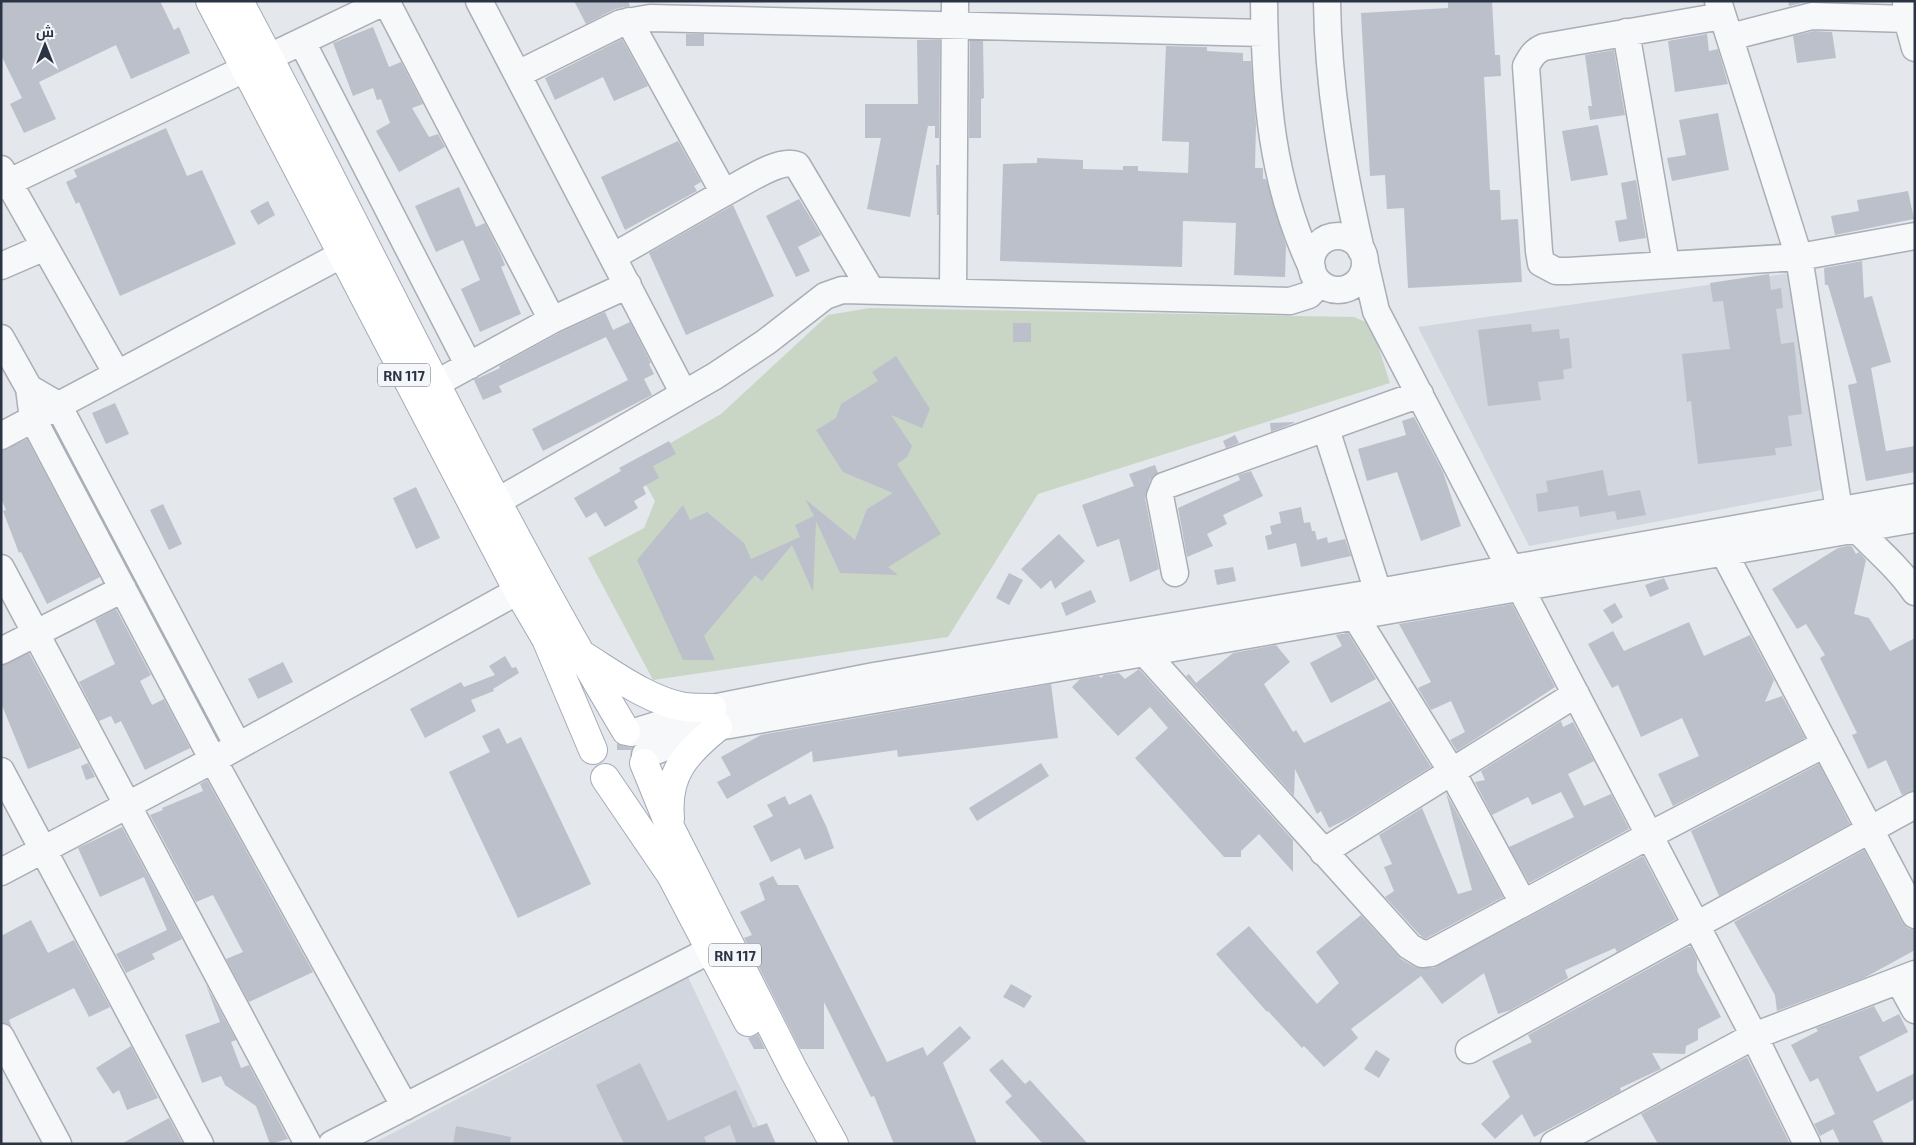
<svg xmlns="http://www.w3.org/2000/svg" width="1916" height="1145" font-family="'Exo 2',Cairo,sans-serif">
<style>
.built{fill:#d2d6de}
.green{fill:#c9d6c5}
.building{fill:#bbc0ca}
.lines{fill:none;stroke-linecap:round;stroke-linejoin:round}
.minor-casing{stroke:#a9aeb7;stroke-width:29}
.major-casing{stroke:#a3abb8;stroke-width:30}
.minor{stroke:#f7f8fa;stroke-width:26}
.major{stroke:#fff;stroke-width:28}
.labels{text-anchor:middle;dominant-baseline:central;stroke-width:4.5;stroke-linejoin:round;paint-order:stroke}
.shield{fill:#f4f6f9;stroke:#676e7b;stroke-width:1}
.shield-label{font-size:14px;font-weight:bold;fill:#2b3445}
</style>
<rect width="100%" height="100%" fill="#e4e7ec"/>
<path class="built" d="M1790,273L1822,490L1529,546L1418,327Z
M688,977L767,1144H372Z"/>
<path class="green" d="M870,308L1354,317L1371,324L1390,383L1038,494L948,637L653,680L588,558L644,528L655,501L634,464L721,414L828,315Z"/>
<path class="building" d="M1,1H160L174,30L179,27L190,53L131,79L116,45L39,82L56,119L24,133L10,104L22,98L1,55Z
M574,1H628L630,6L615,9L586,24Z
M1448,1H1492L1495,55H1500L1501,76L1484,77L1490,190H1500L1501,220L1518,219L1522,282L1408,288L1404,208L1387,209L1385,175L1370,176L1361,13L1448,8Z
M1788,1H1810L1789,6Z
M373,27L389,67L401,62L423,104L412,108L429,137L438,134L445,147L399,172L376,131L390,123L381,99L377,100L373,88L353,96L333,43Z
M1814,31L1832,32L1836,58L1797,63L1793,36Z
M686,34H704V46H686Z
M1707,34L1709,51L1718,49L1728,84L1675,92L1668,41Z
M622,39L648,86L614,101L603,77L555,100L545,78Z
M917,40H940L939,138H935V126H928L910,217L867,209L881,138H865V104H918Z
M970,41H983L984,98L981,99V138H969Z
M1166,46L1207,47V51L1243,53V61H1251L1256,124L1255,168H1263V179H1266L1286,246L1285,277L1234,275L1236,223L1183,221L1182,267L1000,261L1003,164L1037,163V158L1083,160V169L1123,170V166H1138V171L1188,173L1189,142L1162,141Z
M1614,50L1625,115L1590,120L1588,106H1592L1585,55Z
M1718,113L1729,170L1672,181L1667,158L1686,155L1679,120Z
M1598,125L1608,175L1571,181L1562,131Z
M166,128L187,176L202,170L236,244L120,296L79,202L76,204L66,182L77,177L74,170Z
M678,141L701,182L694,186L697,191L625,230L601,177Z
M936,165H939V215H937Z
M1636,180L1646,238L1619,242L1615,221L1627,219L1621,183Z
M459,187L476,227L485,223L500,253L505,265L501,267L521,314L480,332L461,289L480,280L463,240L436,252L415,206Z
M1908,191L1914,219L1835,235L1831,216L1859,211L1857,200Z
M799,199L821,235L798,247L810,271L796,277L766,216Z
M268,201L275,215L258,225L250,211Z
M733,205L774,296L686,335L649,253Z
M1862,261L1864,298L1872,296L1891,362L1871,368L1886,451L1915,446V472L1866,481L1848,385L1857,383L1828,285H1825L1824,268Z
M1769,274L1771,290L1781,288L1783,308L1776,309L1781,344L1794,342L1802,414L1788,416L1792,446L1775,448L1776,455L1698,464L1691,401L1687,402L1682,354L1730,349L1723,301L1713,302L1710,283Z
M605,312L613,330L630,322L651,363L649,364L654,374L644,379L652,395L543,451L532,429L628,380L606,337L499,386L502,392L483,400L474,380L500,368L499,366L559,333Z
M1013,323H1031V342H1013Z
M1531,324L1532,332L1559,329L1560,339L1569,338L1572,368L1563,370L1564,379L1538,382L1541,400L1488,406L1478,330Z
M896,356L930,409L922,428L891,415L912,446L907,457L897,464L941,534L888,567L898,575L840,573L816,521L813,592L792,545L762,581L755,575L704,636L715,660H683L637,560L683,505L690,520L707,512L744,543L751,559L800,537L795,525L814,516L805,499L855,540L867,509L893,493L843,472L816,430L836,418L841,404L878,381L872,372Z
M115,403L129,434L106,444L92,413Z
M1414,417L1443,472L1461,526L1421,541L1397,472L1367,481L1358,449L1406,435L1402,421Z
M1294,422V423L1271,432L1270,423Z
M1235,435L1239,443L1226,448L1223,441Z
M27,439L100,577L47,604L21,552L19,553L3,511L6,510L1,498V451Z
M669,441L676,454L653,466L659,478L643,487L646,494L634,501L638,508L605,527L596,512L586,518L574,498L621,471L619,468Z
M1155,465L1158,473L1150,480L1145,498L1159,569L1130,582L1119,539L1097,547L1082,505L1134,486L1129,474Z
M1603,470L1608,496L1640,490L1646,515L1617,520L1615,511L1580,517L1578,506L1538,512L1536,494L1548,492L1546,481Z
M1251,471L1263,496L1223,515L1227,524L1207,534L1213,546L1187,557L1178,508L1240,480L1238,475Z
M416,487L440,538L416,549L393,498Z
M163,504L182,544L169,550L150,510Z
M1301,507L1304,523L1310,522L1312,531H1315L1317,540L1327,537L1328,543L1345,539L1351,556L1301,567L1296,543L1268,550L1265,536L1272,534L1270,526L1281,523L1279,512Z
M1059,534L1085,561L1055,589L1051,580L1041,589L1021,569Z
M1851,545L1856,554L1859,552L1866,560L1854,614L1869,618L1890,651L1915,638V790L1902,795L1886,760L1868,769L1852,735L1857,733L1820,658L1825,655L1806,624L1797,629L1772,589L1838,548Z
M1233,567L1236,581L1217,585L1214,570Z
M1009,573L1023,580L1009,605L996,598Z
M1664,578L1669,589L1650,597L1645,585Z
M1091,590L1096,602L1066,616L1061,603Z
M1615,603L1623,617L1612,624L1603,610Z
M1512,604L1555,687L1457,751L1450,740L1465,732L1451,701L1431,710L1418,688L1431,682L1399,624Z
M116,609L151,675L140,681L152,705L164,699L190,748L145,770L121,721L115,724L111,716L99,721L79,682L115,664L95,620Z
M1689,622L1704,656L1750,635L1774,680L1765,702L1782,696L1805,738L1673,806L1658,774L1699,756L1682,718L1641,737L1618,685L1612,688L1588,644L1613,631L1624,651Z
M1348,633L1376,679L1331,703L1310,663L1342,646L1336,635Z
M1276,645L1290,662L1264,684L1293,732L1296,730L1304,743L1390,701L1431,767L1349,818L1329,828L1321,811L1317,814L1295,769L1294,796L1186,676L1189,674L1196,683L1233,653Z
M29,653L80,748L28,769L1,703V666Z
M505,656L512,668L516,667L519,673L493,689L494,691L471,700L476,711L425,738L410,709L461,682L464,687L495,675L489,666Z
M283,662L293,682L258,699L248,679Z
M1139,669L1293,840V872L1259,834L1241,851V857H1224L1135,758L1168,728L1150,707L1118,736L1072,687L1080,679L1099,676L1101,678L1104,675L1119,673L1125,679Z
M1051,684L1058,738L898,757L897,750L813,762L812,751L727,799L717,782L731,775L721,757L761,735Z
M1561,721L1563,727L1573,722L1594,761L1568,774L1584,806L1611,794L1629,829L1529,883L1509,847L1574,817L1561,792L1532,805L1528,797L1492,815L1475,782L1485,780L1481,771Z
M499,728L507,744L521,737L591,884L518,918L449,772L490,752L482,736Z
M617,743L627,747L632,748L631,750H617Z
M88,763L95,777L86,780L81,766Z
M1041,763L1049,776L977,821L969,808Z
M1819,764L1850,824L1719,896L1691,831Z
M207,780L313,972L249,1002L226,959L243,952L213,895L196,902L150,815L163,810L162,808L203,791L200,784Z
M1446,793L1503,897L1425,939L1419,934L1385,897L1394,891L1384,867L1392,864L1379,835L1422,808L1458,894L1472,890Z
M811,794L827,828L834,848L805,860L800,848L771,862L753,826L773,816L767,805L785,796L789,805Z
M122,827L182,939L152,954L155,959L126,973L116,954L167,930L144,877L100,897L78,848Z
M1864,850L1902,922L1907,928L1915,930V950L1864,978L1777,1011L1775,995L1734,922Z
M1643,856L1676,919L1617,952L1615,948L1565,970L1568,978L1511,1010L1498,1014L1484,973L1442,1004L1421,976L1351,1029L1358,1038L1324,1067L1304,1046L1302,1048L1268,1011L1267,1012L1216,954L1249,926L1317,1004L1339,983L1316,952L1361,915L1401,959L1415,967L1433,968Z
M773,876L778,885H798L887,1062L923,1047L927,1056L960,1026L971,1038L943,1063L977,1144H894L874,1096L871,1097L824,1002V1049H800L744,938L752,935L740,912L765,900L759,883Z
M31,920L48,953L74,940L110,1007L89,1017L74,988L9,1020L12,1028L1,1022V936Z
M1688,947H1691L1697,959V971L1721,1017L1698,1029V1040L1686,1046L1685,1054L1652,1053L1661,1069L1620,1088L1621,1091L1534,1137L1522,1114L1495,1139L1481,1124L1510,1097L1492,1061L1532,1042L1528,1035Z
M1011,984L1032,996L1024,1008L1003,997Z
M206,985L236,1040L231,1042L241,1068L249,1065L288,1139L270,1144L256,1106L225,1085L221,1076L202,1083L185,1035L220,1022Z
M1874,1006L1883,1022L1899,1014L1908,1032L1859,1057L1877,1092L1915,1073V1099L1873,1121L1884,1144H1840L1833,1129L1820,1136L1814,1124L1835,1114L1818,1078L1810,1082L1791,1045L1818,1031L1816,1028Z
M758,1034L765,1049H754L748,1038Z
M131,1046L158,1098L127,1110L119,1090L113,1094L96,1068Z
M1376,1050L1390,1059L1379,1078L1364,1069Z
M1747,1057L1790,1144H1658L1641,1114Z
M1002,1059L1025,1084L1030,1080L1088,1144H1043L1005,1102L1012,1096L989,1070Z
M640,1063L668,1121L736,1090L753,1128L767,1123L776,1144H737L730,1125L704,1137L707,1144H624L596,1085Z
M169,1118L183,1144H121Z
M456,1126L511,1137L510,1144H453Z"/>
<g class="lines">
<g class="minor-casing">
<path id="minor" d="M386,1L552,320
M479,1L684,394
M1264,1C1265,96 1271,181 1312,268
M1327,1C1328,86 1342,167 1361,250
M1718,1L1799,257L1839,510C1863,539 1893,560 1915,592
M1906,2L1907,19L1915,48
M1722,16L1544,47C1534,51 1531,57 1526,66L1539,251L1541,263L1556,271H1568L1799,257L1915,236
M1626,32L1666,264
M1730,37L1812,16L1907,19
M302,42L469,366
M518,74L621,23L650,18L1264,33
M1,169L117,374
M1,186L386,1
M724,193C740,185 780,157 797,165L871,290
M1311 263a27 27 0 1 1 54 0a27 27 0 1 1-54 0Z
M614,256L724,193L629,21
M1365,263L1376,311L1754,1036L1807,1144
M1,266L45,247
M953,292L955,1
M1,338L29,388L33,419L213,760L405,1107
M437,383L552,320L628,285
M29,388L58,405L238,746
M1326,429L1378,592
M1,436L341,255
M498,501L715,376L766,342L825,296L842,290L1290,301L1309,295L1320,283
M1724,553L1915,915
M1,568L308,1144
M1175,573L1160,496L1164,486L1420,394
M1355,616L1452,772L1523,903
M1,651L123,589
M1145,653L1409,946L1422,954L1431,953L1650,835L1825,744
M631,733L712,708L874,676L1378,592L1915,497
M645,755L718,727L1915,519
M1,771L200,1144
M1323,852L1576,694
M1,872L213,760L518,591
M1899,981L1915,1010
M1,1037L58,1144
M1469,1050L1915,805
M332,1144L728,941
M1554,1144L1754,1036L1915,974"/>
</g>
<g class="major-casing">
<path id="major" d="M210,1L518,591L546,639L593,750
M239,1C369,244 484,495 626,731
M584,656C613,674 651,702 685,707C694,708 703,708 712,708
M644,763L670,827L794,1071L834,1144
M605,778L671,875L748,1022
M670,818C666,774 686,753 718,727"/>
</g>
<use href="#minor" class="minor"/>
<use href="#major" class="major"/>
</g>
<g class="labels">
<g class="shield">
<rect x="378" y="363.5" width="52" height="23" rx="4"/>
<rect x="709" y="943.5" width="52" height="23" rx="4"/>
</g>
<g class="shield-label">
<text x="404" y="375">RN 117</text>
<text x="735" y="955">RN 117</text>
</g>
</g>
<rect width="1916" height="1145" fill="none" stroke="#2b3445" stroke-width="5"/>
<g transform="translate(45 45)" stroke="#f4f6f9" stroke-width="4" paint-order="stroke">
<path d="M0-4L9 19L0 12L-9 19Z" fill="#2b3445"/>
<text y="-8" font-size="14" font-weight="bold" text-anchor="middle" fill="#2b3445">ش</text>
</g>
</svg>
